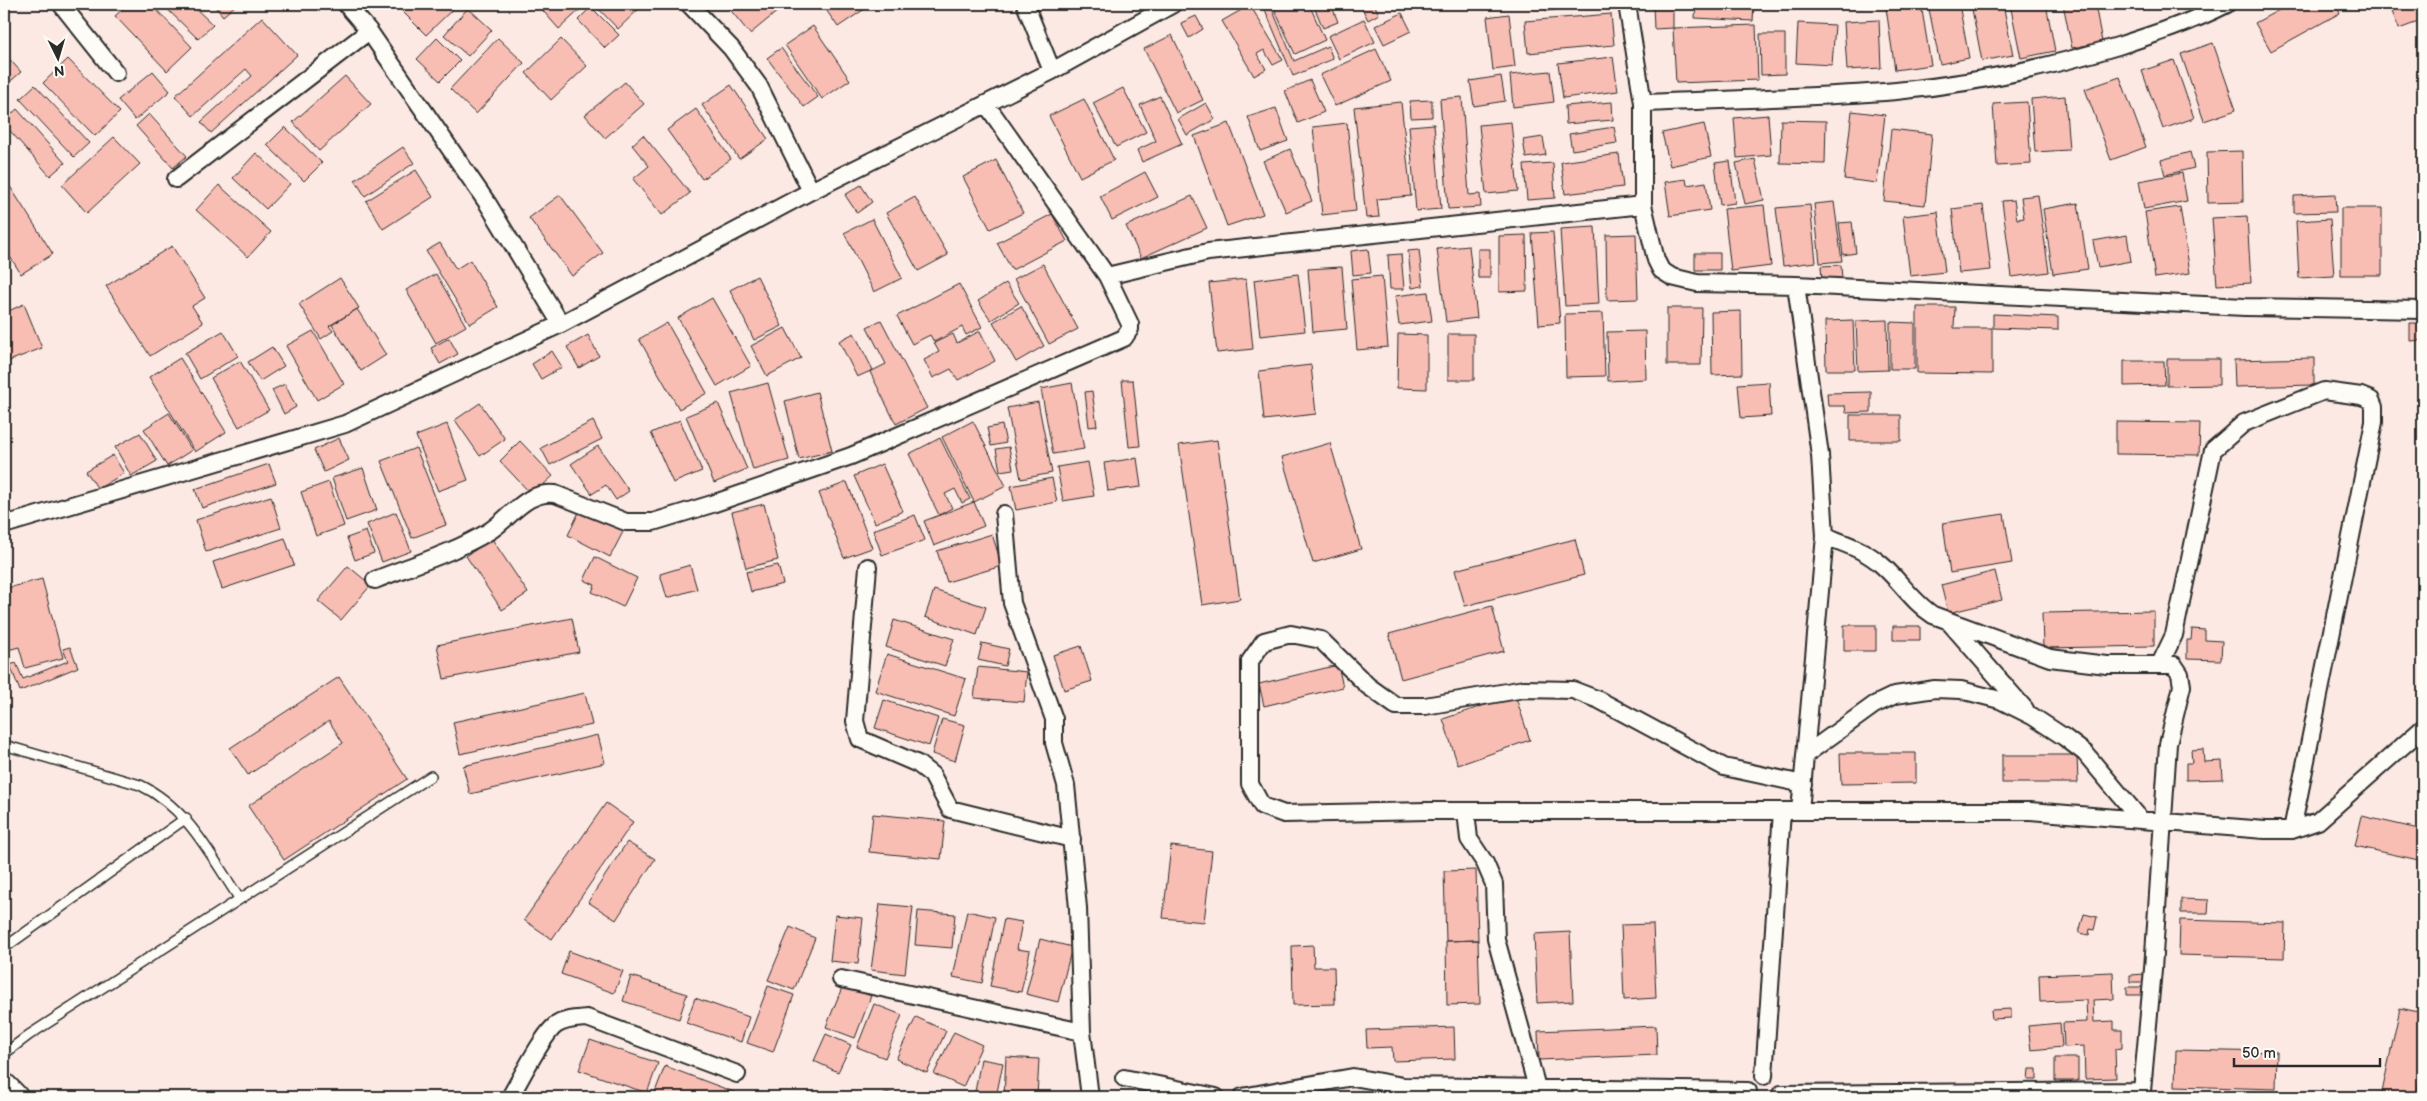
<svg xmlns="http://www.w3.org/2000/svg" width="2427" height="1101" font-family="'Balsamiq Sans',sans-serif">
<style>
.building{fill:#f8bdb3;stroke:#2b2b2b}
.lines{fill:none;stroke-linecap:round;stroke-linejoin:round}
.service-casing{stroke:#2b2b2b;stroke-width:12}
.minor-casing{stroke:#2b2b2b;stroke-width:20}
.primary-casing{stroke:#2b2b2b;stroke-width:30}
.service{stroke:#fdfcf7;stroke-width:9}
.minor{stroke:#fdfcf7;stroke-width:16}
.primary{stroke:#fdfcf7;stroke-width:26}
</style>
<rect width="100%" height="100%" fill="#fce9e3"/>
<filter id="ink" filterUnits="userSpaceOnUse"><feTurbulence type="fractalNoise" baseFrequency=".02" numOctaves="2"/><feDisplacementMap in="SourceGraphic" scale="10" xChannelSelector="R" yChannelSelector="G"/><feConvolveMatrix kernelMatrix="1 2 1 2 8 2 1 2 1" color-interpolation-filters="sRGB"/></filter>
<g filter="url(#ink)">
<path class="building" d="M128,4H151L192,47L167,71L115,16Z
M162,4H191L213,25L198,39Z
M213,4H237L223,16Z
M395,4H452L455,7L426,35Z
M537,4H586L559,29Z
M597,4H644L618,29L595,5Z
M732,4H774L779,10L750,34L728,7Z
M822,4H867L869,6L838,27Z
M1270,4L1294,61L1328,46L1333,59L1293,76L1263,5Z
M1272,4H1309L1325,40L1295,54Z
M1313,4H1346L1333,9L1338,22L1323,28Z
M1360,4H1374L1379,14L1368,20Z
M1545,4H1605L1546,11Z
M1653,4H1673V28L1654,29Z
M1696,4H1754L1753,21L1695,18Z
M1859,4H1877L1860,7Z
M1911,4H1921L1931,65L1895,70L1886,8Z
M1928,4H1959L1969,58L1940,64Z
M1971,4H2003L2013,55L1982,61Z
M2010,4H2046L2055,51L2021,58Z
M2063,4H2095L2102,42L2072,48Z
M2290,4H2335L2340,13L2271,51L2255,23Z
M2389,4H2423V20L2399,29Z
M1250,5L1283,60L1273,65L1264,50L1257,54L1266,69L1254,76L1222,21Z
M591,7L619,35L605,48L578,20Z
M468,8L492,30L468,56L444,35Z
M1402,13L1411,31L1384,44L1375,26Z
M1509,14L1515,67L1493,70L1487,17Z
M1611,14L1614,45L1528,53L1525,21Z
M1196,16L1203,29L1189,38L1181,23Z
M262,17L297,55L211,133L201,122L252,76L246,69L193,116L175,96Z
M1364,19L1375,42L1339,59L1328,36Z
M1879,20L1881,68L1847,70L1844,22Z
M1798,23L1835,25L1832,65L1796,63Z
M1756,25L1758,80L1676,83L1673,28Z
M813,26L850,80L822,99L785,45Z
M1760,34H1785V74L1761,75Z
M1172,35L1203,100L1176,113L1144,49Z
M437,38L460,61L440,81L417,59Z
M498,38L524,63L476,114L450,89Z
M561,39L587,66L551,100L526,73Z
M2213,43L2236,110L2204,121L2181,54Z
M781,48L818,97L804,107L767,58Z
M1376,49L1391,81L1335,106L1320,75Z
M4,53L21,72L4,87Z
M1613,57L1618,91L1563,98L1558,63Z
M68,59L120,112L95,136L43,83Z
M2174,60L2194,118L2163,129L2142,71Z
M153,71L170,91L135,120L118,100Z
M1550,71L1554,102L1513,107L1510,75Z
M345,76L371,104L319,151L293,122Z
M1501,76L1505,101L1474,106L1470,81Z
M2120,77L2146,147L2111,160L2085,89Z
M1310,80L1324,112L1298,123L1285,91Z
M625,82L644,104L605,138L585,115Z
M35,85L89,143L74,157L20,99Z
M731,85L768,139L739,159L702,105Z
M1123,88L1146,132L1116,147L1093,103Z
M1160,96L1182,144L1142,162L1137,150L1156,141L1140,105Z
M2065,96L2069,150L2035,152L2031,99Z
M1462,97L1469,195L1480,194L1481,207L1448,209L1440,99Z
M1084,99L1114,160L1080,177L1049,116Z
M4,100L9,105L4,110Z
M1432,100V117L1411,118L1410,101Z
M1401,102L1411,196L1377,199L1379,217L1366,218L1354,107Z
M1612,102L1613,120L1566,124L1565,106Z
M2027,102L2031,164L1997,166L1993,104Z
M1206,103L1215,119L1187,135L1178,119Z
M1276,108L1288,141L1260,151L1248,117Z
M17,109L65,163L50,176L4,124V121Z
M696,109L731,159L702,179L667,130Z
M1852,111L1885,115L1877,183L1844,179Z
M149,114L187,156L173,168L136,126Z
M1768,115L1771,155L1737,158L1734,118Z
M1781,120L1826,121L1825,164L1780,163Z
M1511,122L1518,191L1486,194L1479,125Z
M1229,123L1263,214L1227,226L1194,136Z
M1347,123L1356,211L1322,215L1313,127Z
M1434,124L1441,209L1416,211L1409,126Z
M1704,124L1711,157L1670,166L1662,133Z
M285,127L322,163L304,181L267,145Z
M1614,127L1617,143L1572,150L1569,134Z
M1891,129L1932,134L1925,205L1884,201Z
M643,135L690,193L662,215L633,179L649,166L632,145Z
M114,137L140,164L87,213L62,185Z
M1543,137L1546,155L1526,158L1523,140Z
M403,147L414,163L365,196L355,180Z
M1290,149L1312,201L1286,212L1263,161Z
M2242,151L2243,202L2208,203L2207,152Z
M2190,152L2194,168L2165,175L2161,160Z
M256,153L290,184L266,209L233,178Z
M1619,154L1623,187L1565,194L1561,162Z
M1755,159L1764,200L1745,204L1736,163Z
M996,160L1023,213L990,229L963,177Z
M1730,161L1735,203L1720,205L1715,163Z
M1553,163L1555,198L1527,200L1524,165Z
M416,170L433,197L383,229L366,201Z
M1145,172L1158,197L1112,220L1100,196Z
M2182,173L2187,201L2144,209L2139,181Z
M4,177L53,254L21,274L4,247Z
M1686,179L1687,185L1706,182L1710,210L1670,216L1665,182Z
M219,185L271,232L248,257L196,210Z
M861,185L872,202L857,213L845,195Z
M2335,194L2336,212L2294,213V196Z
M560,195L603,253L572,276L529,218Z
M2038,195L2049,272L2012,277L2002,201L2014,200L2017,219L2024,218L2021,197Z
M1192,196L1207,228L1141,258L1126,226Z
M915,197L948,255L918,271L886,213Z
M1834,202L1842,261L1820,263L1814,204Z
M2078,203L2088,269L2053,274L2043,209Z
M1764,205L1771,266L1731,271L1724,209Z
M1810,205L1816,262L1783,266L1776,208Z
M1983,205L1991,270L1959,273L1952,209Z
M2180,207L2190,273L2155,278L2145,212Z
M2341,208H2382V275H2341Z
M1938,212L1945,272L1910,276L1903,216Z
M1052,214L1067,241L1012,270L997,243Z
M2247,216L2251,283L2217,285L2212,218Z
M872,219L902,278L874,292L844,233Z
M2330,219L2334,276L2299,278L2296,221Z
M1852,222L1856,253L1843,255L1839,223Z
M1595,227L1599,304L1565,306L1560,229Z
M1553,232L1560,323L1539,325L1532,233Z
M1636,234L1638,299L1607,300L1606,235Z
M1526,235L1527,291L1499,292V236Z
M2127,235L2131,261L2098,267L2093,241Z
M440,243L456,269L470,260L498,307L470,324L426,251Z
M172,246L205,298L192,306L203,323L150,356L106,286Z
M1469,246L1477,318L1446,322L1437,249Z
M1368,249L1371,273L1353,275L1351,251Z
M1478,249H1490V278H1478Z
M1419,250L1423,286L1412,288L1408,251Z
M1695,253H1720V270H1695Z
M1401,254L1404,289H1390L1388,255Z
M1043,264L1078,329L1049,344L1014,279Z
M1841,265L1842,279L1822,281L1821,266Z
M1342,267L1347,329L1313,332L1308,269Z
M436,274L466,326L436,343L406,290Z
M1298,274L1305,331L1260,336L1254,280Z
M757,276L782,326L754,340L730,290Z
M1382,276L1388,347L1357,350L1351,279Z
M340,278L359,308L329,326L333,331L321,339L299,304Z
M1246,279L1253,349L1217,353L1209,283Z
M1006,283L1019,303L991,320L978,301Z
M959,284L982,327L966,335L962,327L934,342L930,335L912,344L897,316Z
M1428,292L1432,321L1399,325L1395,296Z
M712,298L751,366L717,386L678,318Z
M24,304L42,348L4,363V313Z
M1021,306L1044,346L1016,362L993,322Z
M1917,307H1955L1954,328H1992V374L1917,373Z
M1667,308H1702L1701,365H1667Z
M357,309L386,355L361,371L332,325Z
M1741,311L1742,374L1712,375L1711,312Z
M1603,313L1605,376L1566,377L1565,314Z
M1993,314L2058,317V330L1993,328Z
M881,320L927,408L896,424L870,372L886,364L867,327Z
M1853,320L1855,370H1826L1825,321Z
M1887,320L1888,370L1858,371L1856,321Z
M1890,322L1915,323V369H1890Z
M667,323L707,393L679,409L639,339Z
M2410,323H2423V340L2410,341Z
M785,328L801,358L767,376L751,346Z
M223,331L238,356L200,379L185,353Z
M313,331L344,384L317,400L286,346Z
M980,331L995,361L958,380L951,369L933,378L924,360L939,352L934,343L953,334L957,343Z
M1645,331L1646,379L1608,381L1607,332Z
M854,333L873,370L857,377L839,341Z
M1398,334L1427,335V389L1397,388Z
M1448,334H1474V380H1448Z
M588,335L599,356L579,368L567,347Z
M449,338L458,354L440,364L431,348Z
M272,347L284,366L260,381L248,362Z
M552,351L562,367L541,379L532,364Z
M180,358L226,432L195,452L149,377Z
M2314,358V385L2235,387L2234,360Z
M2167,359H2219V385L2167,386Z
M240,361L269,410L239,427L211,378Z
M2124,361H2164L2165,385L2124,386Z
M1311,365L1316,414L1264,420L1259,371Z
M1122,380H1133L1140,446L1129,447Z
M1769,382L1771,416L1741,418L1738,384Z
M768,383L789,460L753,470L731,393Z
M1072,383L1084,449L1053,454L1041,389Z
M285,384L296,407L284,414L272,390Z
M1092,391L1097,426L1089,427L1085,392Z
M817,392L832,451L799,459L785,401Z
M1871,392V412L1846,413L1845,406H1828L1827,393Z
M1038,402L1052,473L1021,479L1007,408Z
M2423,402V430H2421Z
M480,403L505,439L480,456L455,420Z
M718,403L747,469L714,483L686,416Z
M169,413L192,450L167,466L144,429Z
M1850,415H1901V441H1850Z
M680,420L702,471L673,483L651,433Z
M593,421L602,439L550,465L541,448Z
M973,421L1006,486L974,502L942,437Z
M2116,422L2200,423L2199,455L2116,454Z
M447,424L468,480L438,491L416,436Z
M1002,425L1006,443L991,446L987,428Z
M140,433L157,461L131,476L115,447Z
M339,438L349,460L324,472L314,450Z
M940,438L970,499L962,503L955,489L945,494L952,508L939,515L909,454Z
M1217,440L1240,599L1202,605L1179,445Z
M520,441L553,476L532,495L500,461Z
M1330,443L1361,549L1313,563L1282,457Z
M598,446L629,491L616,500L606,485L592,494L571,464Z
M1009,447L1013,469L1000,471L996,449Z
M416,448L446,525L412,538L381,461Z
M113,455L124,473L98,489L86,471Z
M1137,458L1141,487L1108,491L1104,463Z
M1088,462L1094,496L1063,501L1057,467Z
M269,464L276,483L202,508L195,489Z
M882,464L903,511L875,523L854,476Z
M363,468L377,510L346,521L332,478Z
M1052,478L1057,502L1016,510L1011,486Z
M329,482L344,526L316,536L301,492Z
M847,482L872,548L844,558L819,493Z
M271,496L281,528L206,552L196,520Z
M974,502L984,526L934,546L924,521Z
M764,504L778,560L746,568L732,512Z
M581,508L624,530L610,557L568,535Z
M396,512L411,551L382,562L367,524Z
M2004,514L2012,563L1950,573L1943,523Z
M915,515L925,540L882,555L873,530Z
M366,531L374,553L355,560L347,538Z
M992,534L1002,566L947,582L937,551Z
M285,538L294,565L222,589L213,562Z
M492,539L528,593L502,610L466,556Z
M1575,539L1584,575L1465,606L1455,570Z
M595,557L637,578L623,607L592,592L595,585L584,580Z
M690,565L697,589L667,598L660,574Z
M778,565L783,584L751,592L746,572Z
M348,566L371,585L341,620L318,601Z
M1995,571L2002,600L1948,613L1941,585Z
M42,579L63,658L25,668L19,647L4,651V589Z
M934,590L986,607L977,635L925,617Z
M1492,606L1504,651L1401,679L1389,634Z
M2154,611V646L2043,648L2042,613Z
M572,618L579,652L444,679L437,645Z
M894,620L954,639L945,666L886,647Z
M1844,625H1876V651H1844Z
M1893,626H1920V640H1893Z
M2192,629L2205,630V640L2222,641L2221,660L2187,659V640H2191Z
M982,643L1009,649L1005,666L978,660Z
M1081,646L1092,681L1064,690L1053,655Z
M70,647L78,667L20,691L10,665L16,663L23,679L68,661L63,649Z
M887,654L966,679L954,716L875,691Z
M1338,665L1343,687L1264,706L1259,684Z
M978,667L1027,672L1024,702L974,698Z
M339,677L407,779L284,860L248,806L343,743L329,721L248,775L230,748Z
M585,693L592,725L460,754L453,722Z
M1515,695L1530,740L1458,765L1443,719Z
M884,700L938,718L929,746L875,728Z
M942,719L965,725L955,761L932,754Z
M598,735L605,763L470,794L463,766Z
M2203,749L2204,762L2222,761L2223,779L2186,780V763H2192L2191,750Z
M1840,753H1916V783L1841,784Z
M2002,755H2077L2078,783H2002Z
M606,803L633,822L552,939L524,920Z
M873,814L945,821L941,859L869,852Z
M2362,816L2423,830V861L2355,846Z
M627,842L655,859L616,920L588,902Z
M1171,846L1212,851L1204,922L1163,918Z
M1476,870L1478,940L1446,941L1444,871Z
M2181,899L2209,900L2208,913H2181Z
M880,904L913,907L905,974L871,970Z
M918,911L955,914L952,948L915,945Z
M967,911L995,917L982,983L953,977Z
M2084,914L2097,917L2094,930L2090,929L2089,935L2079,933Z
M835,915L863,918L858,964L830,961Z
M1004,919L1022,922L1017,949L1030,951L1021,992L990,986Z
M2180,920L2285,923L2284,958L2179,955Z
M1653,924L1656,998L1624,1000L1621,925Z
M790,927L815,938L794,990L768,980Z
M1570,932L1573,1001L1537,1003L1534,934Z
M1040,939L1072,947L1058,1002L1026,994Z
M1478,940L1480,1004L1447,1005L1446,941Z
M1313,945L1314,967H1334L1335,1004L1293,1005L1292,946Z
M569,951L623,971L614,993L561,974Z
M2113,972L2114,999L2093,1000L2094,1022L2114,1021V1030H2122V1048L2115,1049L2116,1078L2085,1079L2084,1046L2064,1047L2063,1023L2087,1022L2086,1000L2040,1002L2039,975Z
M2145,974V982H2130V975Z
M631,976L687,994L679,1019L623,1001Z
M843,985L871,996L855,1038L826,1027Z
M768,986L794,995L773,1052L747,1043Z
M2127,987H2146V995H2127Z
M695,998L749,1017L741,1042L686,1023Z
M874,1004L902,1015L885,1058L857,1047Z
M2400,1008L2423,1013V1060L2416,1097H2381Z
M2011,1009V1018L1992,1019L1991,1010Z
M916,1017L946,1031L927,1073L896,1059Z
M2060,1023L2062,1047L2031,1050L2028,1026Z
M1656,1026L1657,1055L1539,1060L1538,1031Z
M1454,1027L1455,1059L1393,1061L1392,1047L1367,1048L1366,1030Z
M954,1032L982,1045L963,1087L934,1074Z
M826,1034L851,1045L838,1072L814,1061Z
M590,1040L658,1063L647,1093L579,1070Z
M2176,1050L2277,1052L2276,1089L2175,1086Z
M1006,1057L1039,1059L1037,1097H1004Z
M2055,1058H2078V1081H2055Z
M981,1059L1003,1063L996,1097H974Z
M665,1066L747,1097H653Z
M2029,1069H2037V1080H2028Z
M885,1092L907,1097H883Z"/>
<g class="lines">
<g class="service-casing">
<path id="service" d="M4,745L140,785C187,807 211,856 239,898
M4,948L186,818
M4,1054L29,1035L431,776"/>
</g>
<g class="minor-casing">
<path id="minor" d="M61,4L116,73
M346,4L369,31L488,204L561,324
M689,4L731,48L759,86L811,191
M1025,4L1052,71
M1627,4L1643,103V205L1656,260L1661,270L1672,277L1697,283L1796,285L2245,307L2423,310
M1643,103C1727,99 1812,98 1896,91C1971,84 2046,68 2118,46C2155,34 2192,22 2227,4
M176,179L369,31
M1107,276L1208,252L1643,205
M1796,285L1820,455L1825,536L1800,811
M1004,514L1012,603L1054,719V743L1066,785L1078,908L1082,1032L1090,1097
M4,525L345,424L561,324L811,191L1052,71L1173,4
M868,567L855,721L860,739L918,764L932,775L950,809L1072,839
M375,580C412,565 453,553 488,532C510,519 526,490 555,494L626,522H653L712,504L851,456L1124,338L1130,329V324L1107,276L986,104
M1949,622L2025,709
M2160,664L2174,635L2213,450L2244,423L2324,391L2361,396L2371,400L2374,407V422L2292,830
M1805,755L1874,705L1895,695L1935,689L1961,690L2000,700L2032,716L2064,737L2085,753L2141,820
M1803,784L1724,767L1599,700L1573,690L1524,689L1425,706H1396L1368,686L1321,640L1291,634L1264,641L1250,661V784L1262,806L1284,814L1427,811H2030L2265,830H2292L2318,821L2423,728
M1466,811L1469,839L1485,863L1494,884L1496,939L1537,1088
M841,979L1082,1032
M1764,1076L1782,811
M1124,1078L1216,1097
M1781,1094L2142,1091L2153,969L2168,744L2182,686L2180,674L2174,665H2107L2050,658L1933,615C1911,601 1898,577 1877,561C1862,549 1843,543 1825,536
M510,1097C519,1082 543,1034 556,1025C565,1019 576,1019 587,1018L737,1074
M1242,1097L1353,1077L1403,1086L1748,1091"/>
</g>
<g class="primary-casing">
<path id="primary" d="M4,1087L14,1097"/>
</g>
<use href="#service" class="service"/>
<use href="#minor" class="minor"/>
<use href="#primary" class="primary"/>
</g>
</g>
<rect width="2427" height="1101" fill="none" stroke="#fdfcf7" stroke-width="20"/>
<rect x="10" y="10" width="2407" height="1081" fill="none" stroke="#2b2b2b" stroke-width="2" filter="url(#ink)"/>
<g transform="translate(58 58) rotate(175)" stroke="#fdfcf7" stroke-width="4" paint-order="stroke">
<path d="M0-4L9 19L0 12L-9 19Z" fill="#2b2b2b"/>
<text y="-8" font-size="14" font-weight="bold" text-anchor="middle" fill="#2b2b2b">N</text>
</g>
<path d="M2234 1058v8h146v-8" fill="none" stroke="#2b2b2b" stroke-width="2.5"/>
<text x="2242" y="1058" font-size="15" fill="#2b2b2b" stroke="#fdfcf7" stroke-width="4" paint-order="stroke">50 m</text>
</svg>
